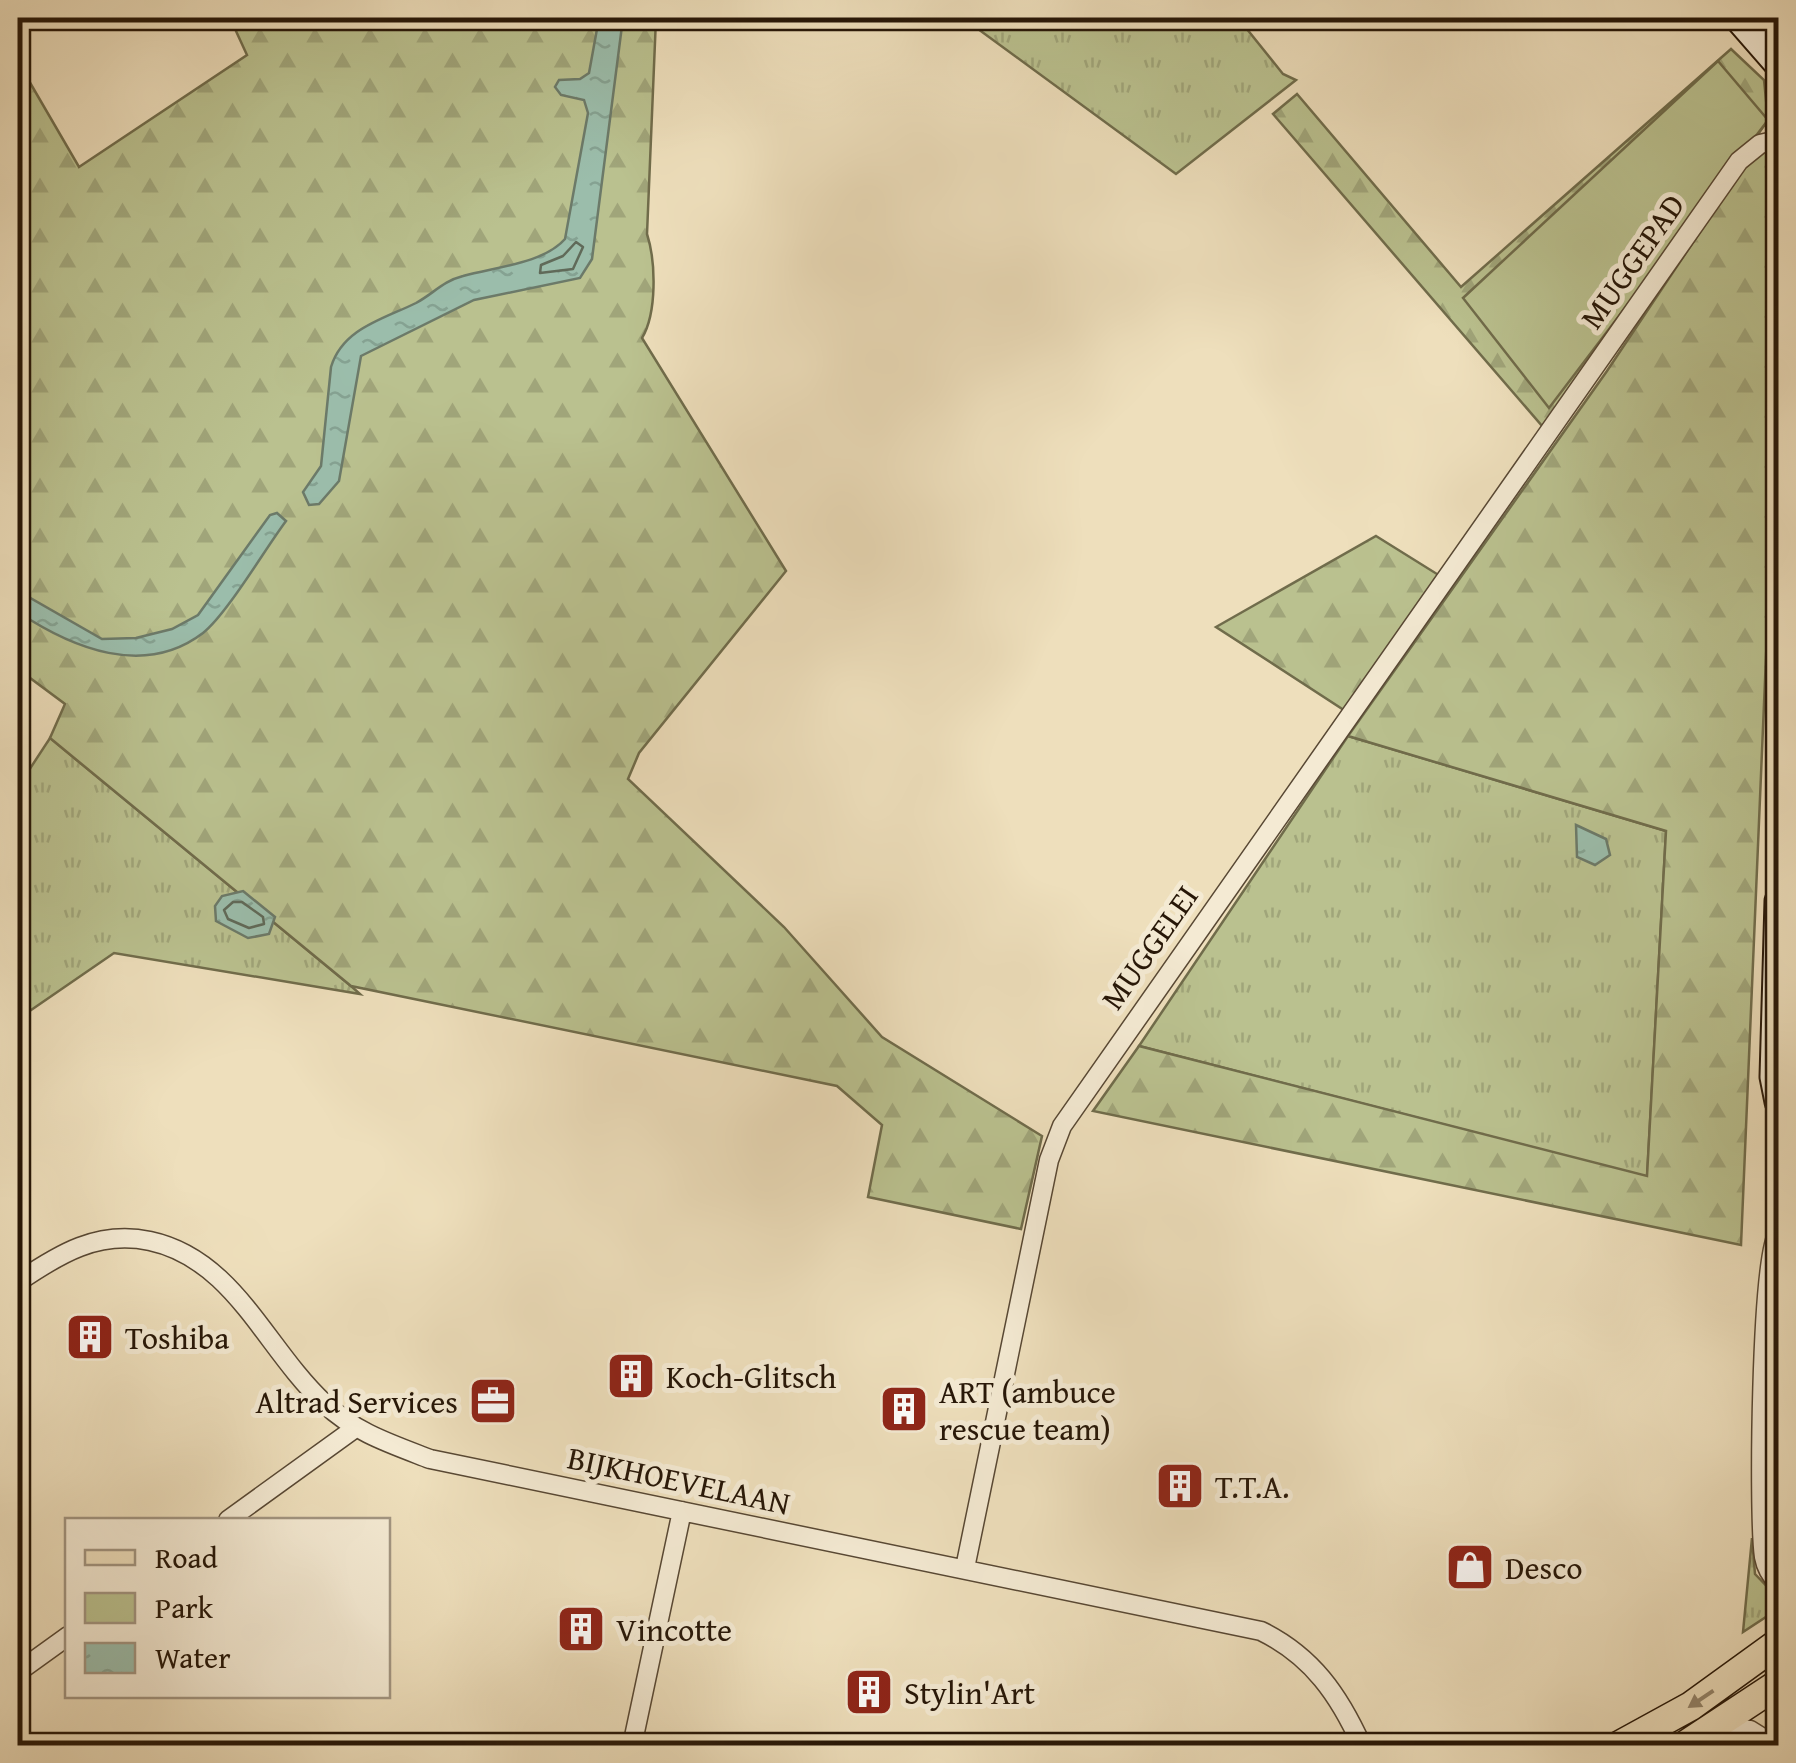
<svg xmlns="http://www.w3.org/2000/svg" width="1796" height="1763" font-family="'Gentium Book Plus',serif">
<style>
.grass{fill:url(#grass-tufts);stroke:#706c4b;stroke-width:2.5}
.forest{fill:url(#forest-firs);stroke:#706c4b;stroke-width:2.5}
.green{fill:#bac18f;stroke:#706c4b;stroke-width:2.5}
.water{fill:url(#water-ripples);stroke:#6c7a69;stroke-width:2.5}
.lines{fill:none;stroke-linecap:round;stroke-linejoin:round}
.shore{stroke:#606a59;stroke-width:2.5}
.street-casing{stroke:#584834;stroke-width:21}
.secondary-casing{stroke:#261607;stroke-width:29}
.primary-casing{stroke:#261607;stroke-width:31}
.street{stroke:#f4ead3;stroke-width:18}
.secondary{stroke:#f4ead3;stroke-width:25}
.primary{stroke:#eedfbc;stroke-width:28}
.oneway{fill:#94856b}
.labels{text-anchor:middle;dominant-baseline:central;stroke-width:10;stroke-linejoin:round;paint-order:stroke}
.street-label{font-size:32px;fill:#261607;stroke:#f4ead3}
.poi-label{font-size:32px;fill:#261607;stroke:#f4ead3;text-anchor:start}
</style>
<defs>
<pattern id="grass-tufts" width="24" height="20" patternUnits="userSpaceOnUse" patternTransform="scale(2.5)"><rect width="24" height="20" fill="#bac18f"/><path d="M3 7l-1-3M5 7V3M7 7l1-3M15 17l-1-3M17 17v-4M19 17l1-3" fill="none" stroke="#a0a57a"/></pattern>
<pattern id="forest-firs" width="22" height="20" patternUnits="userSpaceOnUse" patternTransform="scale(2.5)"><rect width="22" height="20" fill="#bac18f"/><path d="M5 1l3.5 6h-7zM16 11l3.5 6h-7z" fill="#a0a57a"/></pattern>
<pattern id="water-ripples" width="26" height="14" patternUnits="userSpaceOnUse" patternTransform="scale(2.5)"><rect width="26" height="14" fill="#9bbdab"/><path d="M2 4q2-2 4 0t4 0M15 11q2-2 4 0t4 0" fill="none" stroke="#85a292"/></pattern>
</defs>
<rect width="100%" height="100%" fill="#eedfbc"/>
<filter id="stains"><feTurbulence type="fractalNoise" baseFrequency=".002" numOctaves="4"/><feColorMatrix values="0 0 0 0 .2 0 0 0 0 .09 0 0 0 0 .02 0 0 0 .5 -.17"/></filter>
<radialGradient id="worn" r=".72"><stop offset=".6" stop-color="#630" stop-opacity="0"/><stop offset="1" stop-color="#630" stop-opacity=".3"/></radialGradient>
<path class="grass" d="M963,18H1238L1283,74L1296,80L1176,174Z
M1348,736L1666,831L1647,1177L1139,1046Z
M50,738L351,986L360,994L114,953L18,1019V787Z
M1752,1538L1755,1574L1778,1598V1609L1743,1632Z"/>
<path class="forest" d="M230,18H656L647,234C656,262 657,313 642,338L786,571L639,753L628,779L784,927L882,1037L1042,1136L1021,1229L868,1197L882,1125L837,1086L351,986L50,738L65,704L18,669V62L79,167L247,55Z
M1731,49L1764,80L1768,120L1549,434L1273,114L1297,94L1461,287Z
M1771,148L1778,152V375L1741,1245L1093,1111L1139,1046L1647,1176L1666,831L1348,736L1607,371L1746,163Z
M1376,536L1445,579L1350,714L1216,627Z"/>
<path class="green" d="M1718,61L1768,120L1549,408L1463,298Z"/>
<path class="water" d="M599,18H623L592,259L580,278L474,300L361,356L339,481L319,504L309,505L303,492L321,466L331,367C343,328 384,319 416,303C433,294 443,281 463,276C494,267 543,264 565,239L588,113L584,100L561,95L555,87L559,80L580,79L589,73Z
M277,513L286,521C265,549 227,614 203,633C144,678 72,648 18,612V591L102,639L136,638L172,629L198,615L270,515Z
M1576,825L1606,839L1610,855L1595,865L1577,857Z
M243,891L275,917L269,934L248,938L216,921L215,906L222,896Z"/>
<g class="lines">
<path class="shore" d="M576,242L583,247L573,269L540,273L541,265L563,256Z
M233,902H242L263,917L264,924L249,928L228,919L224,910Z"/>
<g class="street-casing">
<path id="street" d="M1778,1233C1761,1256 1758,1517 1764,1557C1766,1568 1770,1575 1778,1583
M18,1282C59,1254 98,1230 150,1241C234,1259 265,1348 324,1403C354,1432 391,1444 430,1459L1261,1631C1312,1656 1339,1695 1362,1746
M228,1520L354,1429
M965,1568L1049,1160L1062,1126L1739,161L1760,144L1778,140
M18,1672L68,1636
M1716,1726L1750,1730L1776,1746
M632,1746L682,1511"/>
</g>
<g class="secondary-casing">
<path id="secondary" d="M1737,18L1778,65
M1778,901L1773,1077L1778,1102"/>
</g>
<g class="primary-casing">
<path id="primary" d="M1618,1746L1691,1706L1778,1643
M1684,1746L1778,1684"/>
</g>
<use href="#street" class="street"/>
<use href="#secondary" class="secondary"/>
<use href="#primary" class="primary"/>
</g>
<defs><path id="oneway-solid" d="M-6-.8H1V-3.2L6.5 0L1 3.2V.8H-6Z" transform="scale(2.5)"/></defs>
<use class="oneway" href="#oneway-solid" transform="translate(1701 1699) rotate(146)"/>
<defs>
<g id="building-square" transform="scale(2.5)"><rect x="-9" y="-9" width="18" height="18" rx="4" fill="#8f2418" stroke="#f4ead3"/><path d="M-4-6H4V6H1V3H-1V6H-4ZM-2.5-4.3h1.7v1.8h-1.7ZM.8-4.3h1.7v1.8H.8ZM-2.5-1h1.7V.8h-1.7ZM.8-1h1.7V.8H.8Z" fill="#fff"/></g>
<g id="office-square" transform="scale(2.5)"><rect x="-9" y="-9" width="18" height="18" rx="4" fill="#8f2418" stroke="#f4ead3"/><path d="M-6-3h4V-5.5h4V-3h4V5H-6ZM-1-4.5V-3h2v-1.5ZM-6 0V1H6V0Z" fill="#fff"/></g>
<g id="shop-square" transform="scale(2.5)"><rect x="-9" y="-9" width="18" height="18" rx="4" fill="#8f2418" stroke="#f4ead3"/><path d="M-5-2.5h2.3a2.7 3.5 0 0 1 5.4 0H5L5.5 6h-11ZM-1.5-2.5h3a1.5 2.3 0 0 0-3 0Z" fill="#fff"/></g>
</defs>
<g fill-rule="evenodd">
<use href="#building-square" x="90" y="1337"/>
<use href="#building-square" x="631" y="1376"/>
<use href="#office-square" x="493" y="1401"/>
<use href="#building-square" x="904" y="1409"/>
<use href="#building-square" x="1180" y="1486"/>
<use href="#shop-square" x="1470" y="1567"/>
<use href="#building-square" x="581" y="1629"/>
<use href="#building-square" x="869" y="1692"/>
</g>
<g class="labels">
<g class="street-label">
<text transform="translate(1632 261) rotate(-55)">MUGGEPAD</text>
<text transform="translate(1149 947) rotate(-55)">MUGGELEI</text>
<text transform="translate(679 1480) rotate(12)">BIJKHOEVELAAN</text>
</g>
<g class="poi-label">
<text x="125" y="1337">Toshiba</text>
<text x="666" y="1376">Koch-Glitsch</text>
<text x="939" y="1391">ART (ambuce<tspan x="939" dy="37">rescue team)</tspan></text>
<text x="458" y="1401" text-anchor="end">Altrad Services</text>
<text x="1215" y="1486">T.T.A.</text>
<text x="1505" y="1567">Desco</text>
<text x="616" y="1629">Vincotte</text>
<text x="904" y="1692">Stylin'Art</text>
</g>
</g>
<rect width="1796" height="1763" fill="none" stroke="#eedfbc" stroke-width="60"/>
<rect x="20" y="20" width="1756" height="1723" fill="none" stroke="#261607" stroke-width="5"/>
<rect x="30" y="30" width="1736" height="1703" fill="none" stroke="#261607" stroke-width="2.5"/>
<rect x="65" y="1518" width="325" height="180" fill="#f4ead3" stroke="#a29581" stroke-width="2.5"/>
<rect x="85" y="1550" width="50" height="15" fill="#eedfbc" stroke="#a29581" stroke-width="2.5"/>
<text x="155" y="1568" font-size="30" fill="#261607">Road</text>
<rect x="85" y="1593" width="50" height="30" fill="#bac18f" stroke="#a29581" stroke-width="2.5"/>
<text x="155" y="1618" font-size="30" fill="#261607">Park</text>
<rect x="85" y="1643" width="50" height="30" fill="url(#water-ripples)" stroke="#a29581" stroke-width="2.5"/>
<text x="155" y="1668" font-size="30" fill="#261607">Water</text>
<rect width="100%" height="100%" filter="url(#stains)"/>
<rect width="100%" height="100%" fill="url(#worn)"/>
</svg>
